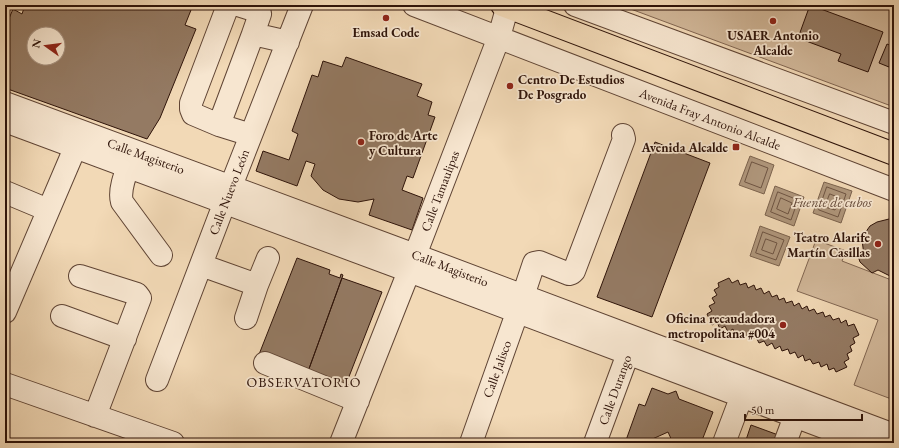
<svg xmlns="http://www.w3.org/2000/svg" width="899" height="448" font-family="'EB Garamond',serif">
<style>
.green{fill:#d1b799;stroke:#806551}
.water{fill:#af967b;stroke:#7b624d}
.lines{fill:none;stroke-linecap:round;stroke-linejoin:round}
.shore{stroke:#6e5442;stroke-width:1}
.building{fill:#947a63;stroke:#2e1309;fill-rule:evenodd}
.minor-casing{stroke:#5f4434;stroke-width:24}
.major-casing{stroke:#2e1309;stroke-width:24}
.minor{stroke:#f7e6d0;stroke-width:22}
.major{stroke:#f2d9b6;stroke-width:22}
.poi-dot{fill:#8f2418;stroke:#f7e6d0;stroke-width:1.5}
.labels{text-anchor:middle;dominant-baseline:central;stroke-width:3.5;stroke-linejoin:round;paint-order:stroke}
.poi-label{font-size:13px;font-weight:bold;fill:#2e1309;stroke:#f7e6d0;text-anchor:end}
.street-label{font-size:13px;fill:#2e1309;stroke:#f7e6d0}
.water-label{font-size:14px;font-style:italic;fill:#624737;stroke:#f7e6d0}
.neighbourhood-label{font-size:14px;letter-spacing:1px;fill:#2e1309;stroke:#f7e6d0}
</style>
<rect width="100%" height="100%" fill="#f2d9b6"/>
<filter id="stains"><feTurbulence type="fractalNoise" baseFrequency=".005" numOctaves="4"/><feColorMatrix values="0 0 0 0 .2 0 0 0 0 .09 0 0 0 0 .02 0 0 0 .5 -.17"/></filter>
<radialGradient id="worn" r=".72"><stop offset=".6" stop-color="#630" stop-opacity="0"/><stop offset="1" stop-color="#630" stop-opacity=".3"/></radialGradient>
<path class="green" d="M620,5H894V107Z
M816,240L846,251L842,261L894,281V400L854,385L878,320L797,291Z"/>
<path class="water" d="M750,156L774,165L764,194L739,185Z
M824,182L852,191L841,223L813,213Z
M775,186L804,197L794,226L765,215Z
M760,226L790,237L779,266L750,256Z"/>
<g class="lines">
<path class="shore" d="M752,162L768,168L761,188L745,182Z
M827,187L846,194L838,217L819,210Z
M778,192L798,200L791,220L771,212Z
M830,194L840,198L835,210L825,207Z
M781,198L792,203L788,214L777,209Z
M763,232L784,240L776,260L756,253Z
M766,239L777,243L773,254L762,250Z"/>
</g>
<path class="building" d="M25,5H193L185,25L196,29L160,118L147,139L5,88V28L13,9L22,14ZM34,34H58V58H34Z
M747,5H760L758,9Z
M810,5L883,32L868,72L838,61L841,54L798,38Z
M887,44L894,47V69L879,63Z
M346,57L422,84L417,96L432,102L428,115L435,117L413,178L407,176L402,190L423,198L412,230L369,215L374,199L358,202L339,199L323,190L311,176L315,164L306,161L297,186L256,171L263,151L289,160L298,134L292,131L312,75L318,77L323,61L342,67Z
M655,142L710,163L652,317L597,297Z
M889,219H894V278L878,270L872,273L860,262L858,256L864,255L862,240L865,233L870,226L877,222Z
M297,258L330,270L329,274L340,278L341,274L343,275L306,377L258,357Z
M342,278L382,292L343,392L306,377Z
M729,278L732,283L738,280L740,285L746,283L748,288L754,285L756,290L761,288L764,294L769,291L772,297L777,295L779,300L784,298L786,303L792,301L794,306L799,303L802,309L807,306L809,311L814,309L817,314L823,312L825,317L830,315L833,320L839,318L841,323L846,320L848,326L854,324L859,335L853,338L855,343L850,346L852,351L847,354L849,359L844,362L847,367L836,372L834,368L829,370L827,364L821,367L819,362L813,364L810,359L805,361L803,355L798,358L795,352L790,354L788,349L782,351L780,346L775,349L772,343L767,346L764,341L759,343L756,337L751,340L749,335L744,337L741,331L735,334L733,329L728,332L725,326L720,329L717,322L712,325L707,314L712,311L709,306L715,303L712,298L717,295L714,290L719,287L718,283Z
M652,388L668,394L676,391L679,399L713,412L701,443H673L668,432L648,441L647,443H625L639,404L645,406Z
M751,425L781,436L779,443H745Z"/>
<g class="lines">
<g class="minor-casing">
<path id="minor" d="M238,5L257,11L260,14L253,34
M414,5L894,190
M575,5L894,123
M5,103L415,255L894,435
M5,121L409,271L866,443
M219,125L193,114L191,109V103L227,8L231,5
M251,135L219,125L253,34L288,42
M133,154C128,168 118,188 122,202L161,255
M5,192L48,210
M201,265L257,285L246,318
M80,276L137,294L140,298L95,416
M257,285L268,258
M5,312L75,148
M62,316L125,339
M265,363L358,401
M157,380L231,186L302,5
M5,384L173,443
M341,443L409,271L499,37L508,5
M471,443L523,296L534,263L539,262L569,274L572,273L574,271L624,139L623,135
M595,443L633,340
M724,443L747,382
M785,443L795,416"/>
</g>
<g class="major-casing">
<path id="major" d="M502,5L894,154"/>
</g>
<use href="#minor" class="minor"/>
<use href="#major" class="major"/>
</g>
<g class="poi-dot">
<circle cx="386" cy="18" r="4"/>
<circle cx="773" cy="21" r="4"/>
<circle cx="510" cy="86" r="4"/>
<circle cx="361" cy="142" r="4"/>
<rect x="732" y="143" width="8" height="8" rx="2"/>
<circle cx="878" cy="244" r="4"/>
<circle cx="783" cy="325" r="4"/>
</g>
<g class="labels">
<g class="poi-label">
<text x="386" y="32" text-anchor="middle">Emsad Code</text>
<text x="773" y="35" text-anchor="middle">USAER Antonio<tspan x="773" dy="15">Alcalde</tspan></text>
<text x="518" y="79" text-anchor="start">Centro De Estudios<tspan x="518" dy="15">De Posgrado</tspan></text>
<text x="369" y="135" text-anchor="start">Foro de Arte<tspan x="369" dy="15">y Cultura</tspan></text>
<text x="728" y="147">Avenida Alcalde</text>
<text x="870" y="237">Teatro Alarife<tspan x="870" dy="15">Martín Casillas</tspan></text>
<text x="775" y="318">Oficina recaudadora<tspan x="775" dy="15">metropolitana #004</tspan></text>
</g>
<g class="street-label">
<text transform="translate(710 119) rotate(21)">Avenida Fray Antonio Alcalde</text>
<text transform="translate(146 156) rotate(20)">Calle Magisterio</text>
<text transform="translate(440 191) rotate(-69)">Calle Tamaulipas</text>
<text transform="translate(229 192) rotate(-69)">Calle Nuevo León</text>
<text transform="translate(450 268) rotate(21)">Calle Magisterio</text>
<text transform="translate(497 369) rotate(-70)">Calle Jalisco</text>
<text transform="translate(615 390) rotate(-70)">Calle Durango</text>
</g>
<g class="water-label">
<text x="832" y="202">Fuente de cubos</text>
</g>
<g class="neighbourhood-label">
<text x="304" y="382">OBSERVATORIO</text>
</g>
</g>
<rect width="899" height="448" fill="none" stroke="#f2d9b6" stroke-width="20"/>
<rect x="6" y="6" width="887" height="436" fill="none" stroke="#2e1309" stroke-width="2"/>
<rect x="10" y="10" width="879" height="428" fill="none" stroke="#2e1309"/>
<g transform="translate(46 46) rotate(284)"><circle r="19" fill="#f7e6d0" stroke="#a79280"/>
<path d="M0-3L7 15L0 10L-7 15Z" fill="#8f2418"/>
<text y="-6" font-size="11" font-weight="bold" text-anchor="middle" fill="#2e1309">N</text>
</g>
<path d="M745 414v6h117v-6" fill="none" stroke="#2e1309" stroke-width="2"/>
<text x="751" y="414" font-size="12" fill="#2e1309" stroke="#f7e6d0" stroke-width="3" paint-order="stroke">50 m</text>
<rect width="100%" height="100%" filter="url(#stains)"/>
<rect width="100%" height="100%" fill="url(#worn)"/>
</svg>
